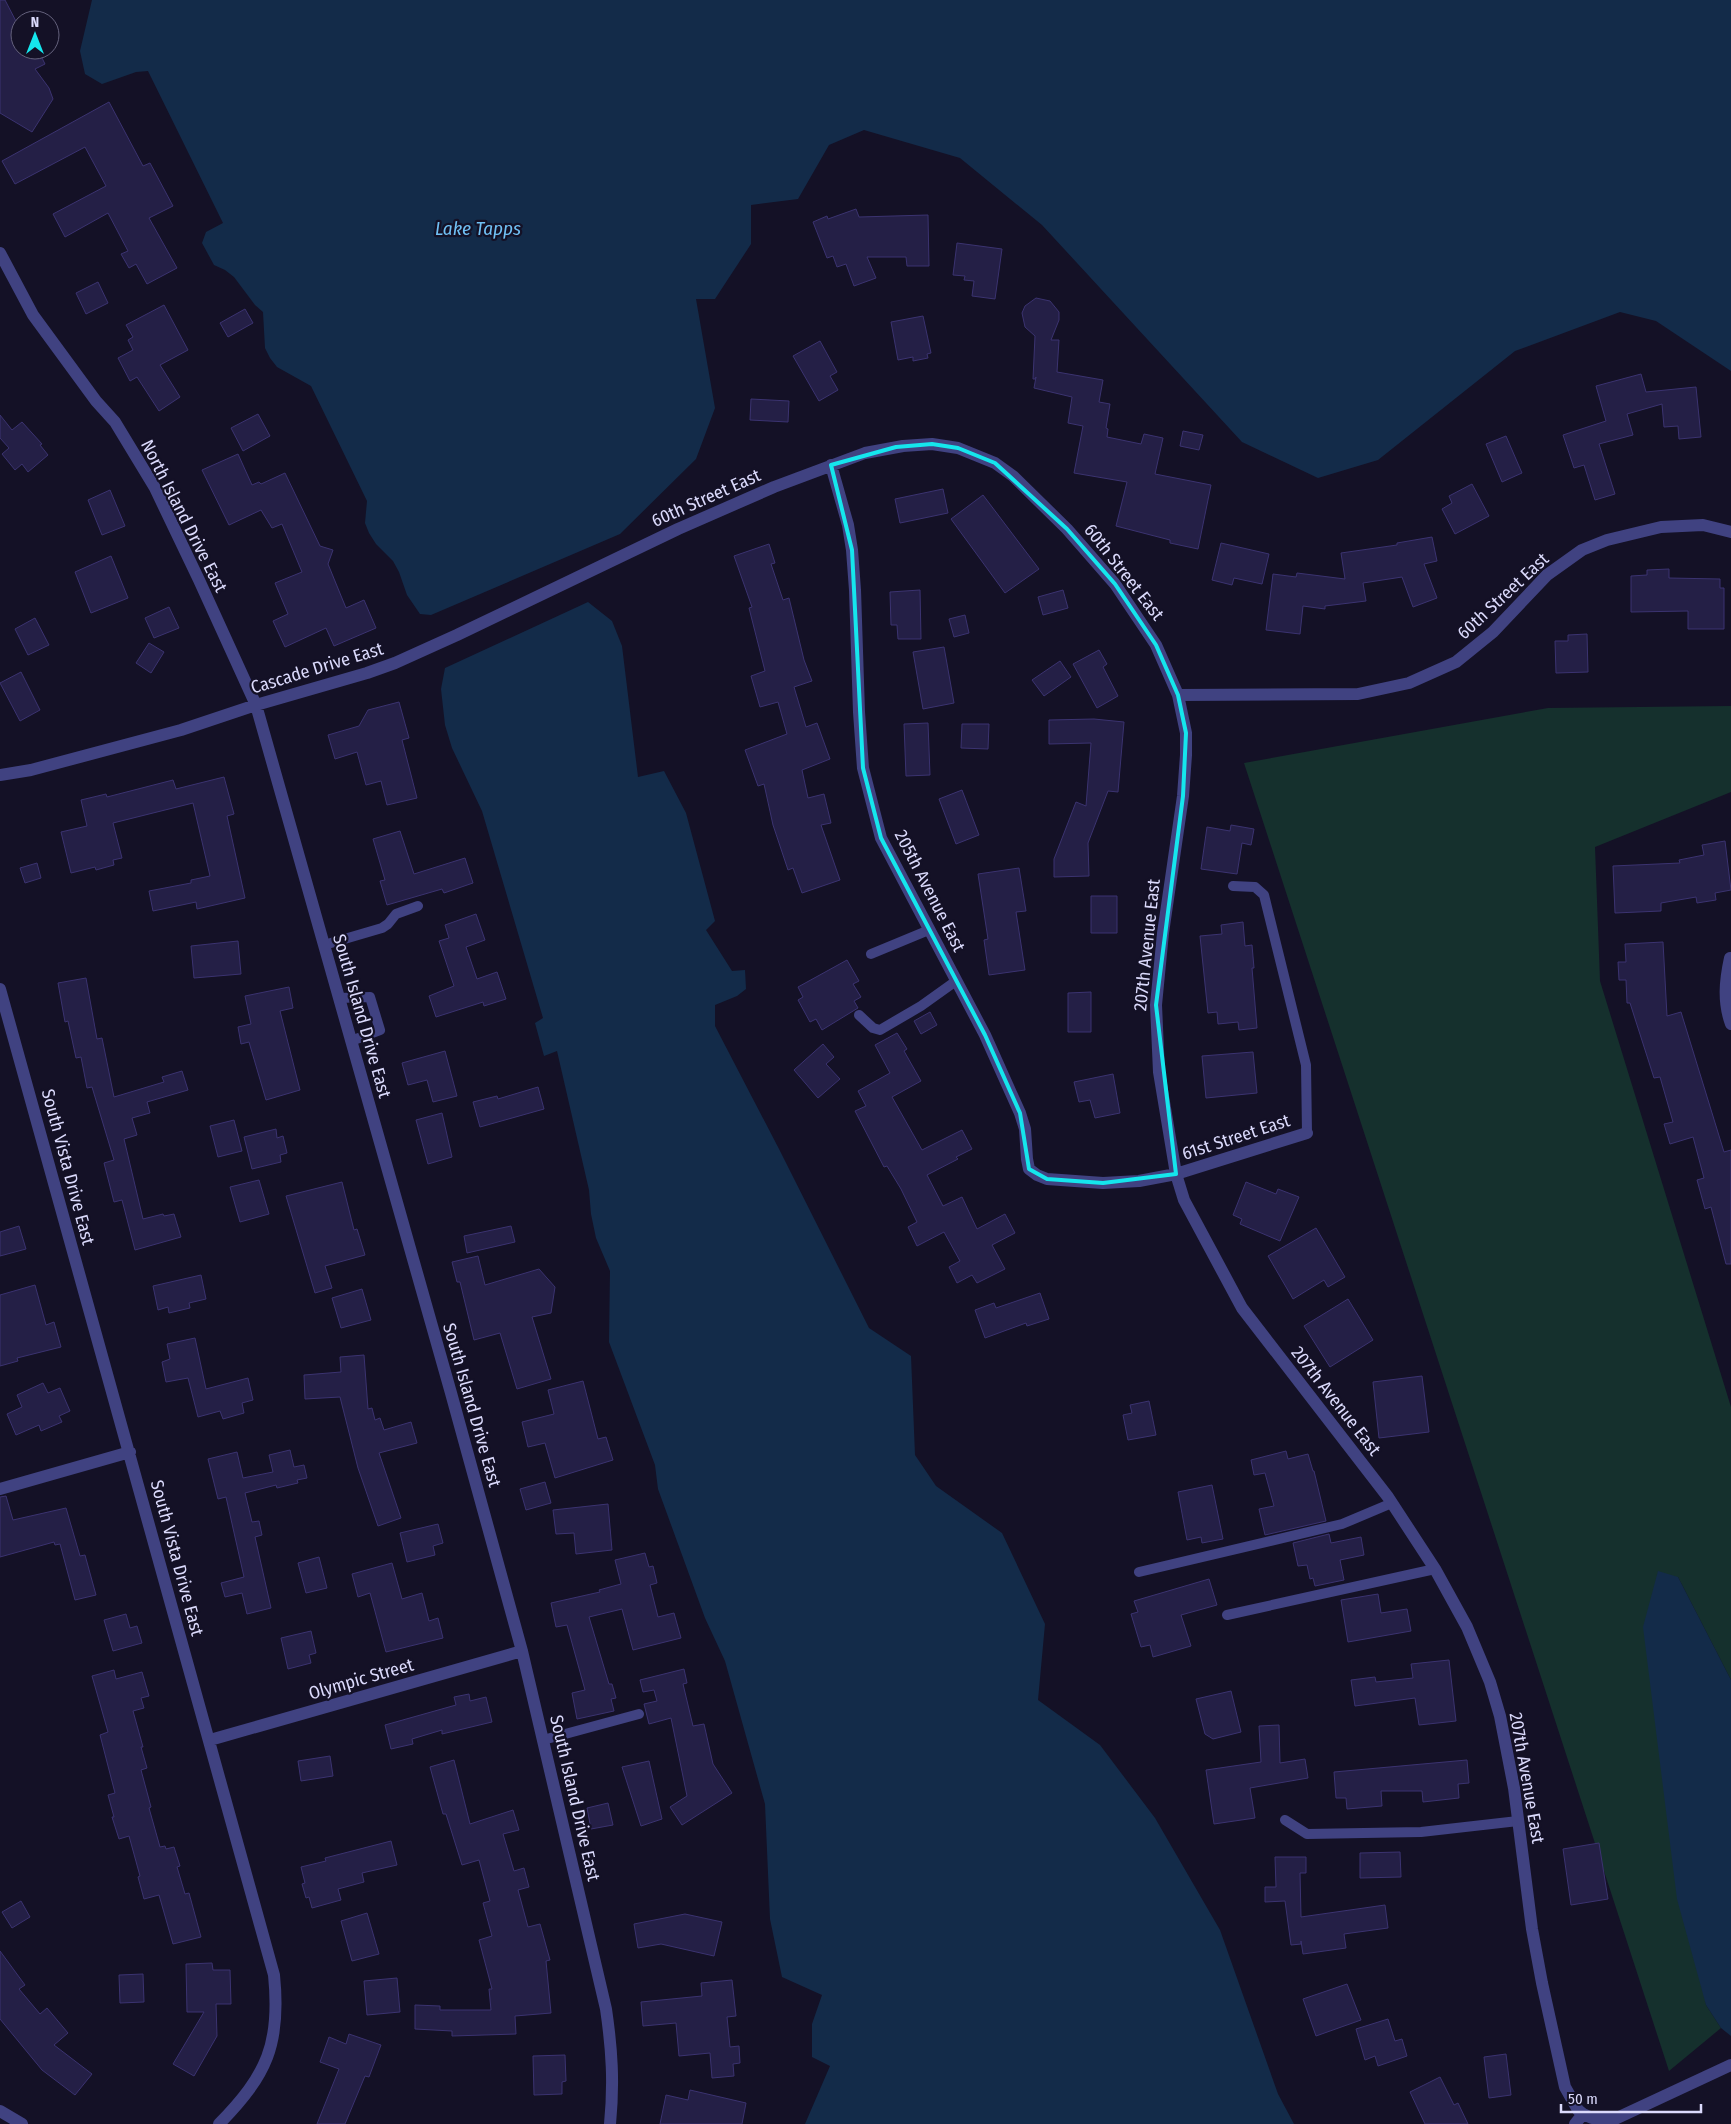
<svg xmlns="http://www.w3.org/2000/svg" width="1731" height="2124" font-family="'Fira Sans Condensed',sans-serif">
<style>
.green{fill:#15302d}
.water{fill:#132b49}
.building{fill:#241f46;stroke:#3b3370}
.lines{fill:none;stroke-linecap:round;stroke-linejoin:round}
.service{stroke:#404281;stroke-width:10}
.minor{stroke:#404281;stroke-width:12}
.marked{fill:none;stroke:#15e6ed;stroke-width:4;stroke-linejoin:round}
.labels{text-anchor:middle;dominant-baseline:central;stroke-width:4.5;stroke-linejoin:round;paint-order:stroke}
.street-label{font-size:18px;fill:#dbdafc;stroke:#141126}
.water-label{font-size:19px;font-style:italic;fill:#70c0f4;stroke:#141126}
</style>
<rect width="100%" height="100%" fill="#141126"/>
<path class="green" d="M1731,706V792L1595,847L1600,981L1731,1407V1680L1678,1577L1706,2005L1721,2028L1669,2071L1244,763L1548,708Z"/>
<path class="water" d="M92,0H1731V371L1656,321L1620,312L1515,351L1378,460L1318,478L1242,442L1042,225L960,158L864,130L829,145L798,199L751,205V244L715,299H696L715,408L696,459L620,534L431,615L420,614L407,595L399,572L393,561L376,544L369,533L365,523L367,501L311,386L277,367L270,358L265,348L263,312L255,305L234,277L225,270L214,265L202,243L206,232L223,223L148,71L136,72L102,84L85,74L80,51Z
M588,602L612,621L622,646L638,777L664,771L686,813L715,921L706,930L732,971L745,970L746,989L737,996L715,1005V1026L779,1149L869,1328L911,1356L915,1455L936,1486L1002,1533L1045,1624L1038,1700L1100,1745L1155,1818L1220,1930L1278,2094L1294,2124H805L830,2066L812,2057V2024L822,1995L782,1977L770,1919L765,1804L725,1661L705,1618L658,1489L655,1465L609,1342L610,1271L596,1238L591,1214L589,1190L557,1051L544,1056L535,1023L543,1018L482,811L452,748L445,725L441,689L445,668Z
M1658,1571L1678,1577L1731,1680V2036L1721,2028L1706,2005L1677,1899L1643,1627Z"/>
<path class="building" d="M0,0H5L20,29V50H38L45,64L35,69L49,88L53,99L32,132L0,113Z
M109,102L143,166L150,163L173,206L149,218L177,268L147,284L136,264L129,268L121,254L128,251L108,213L65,237L53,214L106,186L85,147L15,184L2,161Z
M856,209L859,217L928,215L929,266H907L906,257H867L876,278L854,286L846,264L837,267L833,256L827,258L813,222L827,216L828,219Z
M957,243L1002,249L995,299L972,296L974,281L964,280L965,276L953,275Z
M98,282L108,303L86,314L76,293Z
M1036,298L1050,301L1059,312V320L1051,340H1059L1057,372L1103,380L1099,402L1110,404L1106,428L1108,429L1107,437L1141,444L1144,434L1163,438L1155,474L1211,485L1198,549L1170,543V540L1116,526L1127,482L1074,473L1083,426L1068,423L1072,397L1034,388L1036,377L1035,379H1033L1035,336L1025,327L1022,313L1025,306Z
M164,305L188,350L160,365L180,397L159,411L137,377L130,381L118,358L133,350L128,340L133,337L126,325Z
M245,309L253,323L228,337L220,323Z
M923,316L931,353L927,354L928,358L913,361V357L898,360L891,322Z
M820,341L837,372L830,376L838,390L819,401L793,356Z
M1641,374L1646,392L1696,387L1701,437L1679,439L1678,426L1664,427L1662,404L1627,414L1633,435L1599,444L1615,494L1595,500L1584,465L1574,468L1563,435L1606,421L1596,386Z
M751,399L789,401L788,422L750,420Z
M258,414L270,436L243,451L231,428Z
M0,415L12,430L22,422L42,444L40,445L48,455L28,472L22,464L15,470L2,454L9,448L0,438Z
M1183,431L1203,435L1199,450L1180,446Z
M1506,436L1522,473L1502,482L1486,444Z
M238,454L252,485L259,482L261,484L285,473L320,546L333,550L328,564L346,608L364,600L376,628L334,646L326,628L285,647L273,621L288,614L275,583L302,572L282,524L272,528L261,510L229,525L202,470Z
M1472,484L1489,516L1455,534L1442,509L1452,503L1449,496Z
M943,489L948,513L900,523L895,499Z
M110,490L125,526L102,535L88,500Z
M983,495L1039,569L1005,593L951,519Z
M1432,537L1437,561L1424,564L1437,598L1413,607L1402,577L1363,583L1366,601L1325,606V609L1303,606L1300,634L1266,630L1273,574L1296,577L1297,573L1345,579L1341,553L1397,545V543Z
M1221,543L1269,554L1262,584L1234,578L1232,585L1212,580Z
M769,544L775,563L771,564L783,600L789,598L804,660L812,681L794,687L806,727L817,723L830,759L802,770L808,798L824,794L831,823L821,825L840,880L802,893L793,868L788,870L773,825L764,784L758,786L745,750L787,734L778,702L760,707L751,676L765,671L749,608L752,607L734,556Z
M111,556L128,598L91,613L75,572Z
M1669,569V578L1720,579V588H1724V629H1688V611L1631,612V576L1647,575V570Z
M920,590L921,639H898L897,625H891L890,592Z
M1063,590L1068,608L1043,615L1038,597Z
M169,607L179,628L154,638L145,618Z
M965,615L969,633L954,637L949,619Z
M35,618L49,645L28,655L15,629Z
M1587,634L1588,672L1556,673L1555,641H1568V635Z
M149,643L164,652L151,673L136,663Z
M944,647L954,703L923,709L913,652Z
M1099,650L1107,664L1103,667L1118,696L1097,708L1073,664Z
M1060,661L1071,677L1044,696L1032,680Z
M21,672L40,710L20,721L0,683Z
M399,702L409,738L402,740L417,798L387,805L381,781L366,785L357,752L335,759L328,735L359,726L368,710Z
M1094,719L1124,722L1118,792L1108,791L1088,843L1089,876L1054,877V859L1076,802L1086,806L1091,743L1049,744V720Z
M928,723L930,775L906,776L904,724Z
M962,724H989L988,749L961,748Z
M224,777L234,814L227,816L245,898L197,909L196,902L153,911L149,891L191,883V880L210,876L193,803L113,823L122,858L113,860L114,865L96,870L95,867L71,873L61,832L87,826L81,800L106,794L107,797L173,780L176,789Z
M962,790L979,835L956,844L939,799Z
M1231,825L1254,829L1251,845L1242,843L1237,874L1201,869L1207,827L1230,831Z
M400,831L414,874L465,858L473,883L444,893L442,889L387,905L380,881L385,880L373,839Z
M1725,841L1731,890L1715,893L1716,900L1697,903L1696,897L1661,903V911L1615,913L1613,866L1680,863L1679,860L1704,855L1702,845Z
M37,863L41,878L25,883L20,868Z
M1019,868L1026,911L1016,912L1025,970L989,975L984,940L988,939L978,874Z
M1091,896H1117V933H1091Z
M476,914L485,940L466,947L477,979L497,972L506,999L484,1006L483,1002L436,1017L429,996L454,986L439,941L449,938L445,925Z
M1243,922L1245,946L1252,945L1254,968H1252L1257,1028L1239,1030L1238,1022L1218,1024L1217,1012L1208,1013L1200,936L1222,934L1221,925Z
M238,941L241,974L194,978L191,946Z
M1663,942L1667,1016L1681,1012L1724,1152L1731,1150V1264H1726L1711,1207L1705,1209L1697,1180L1704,1178L1693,1137L1670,1144L1664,1124L1673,1122L1660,1077L1654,1078L1630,1003H1627L1626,980H1619L1618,962H1626L1625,944Z
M847,960L859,981L853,984L861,997L854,1001L858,1008L822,1030L816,1019L810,1022L798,1000L803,997L798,987Z
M86,978L97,1039L102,1038L114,1097L164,1082L162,1077L182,1071L188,1090L147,1102L150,1113L132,1118L137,1135L124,1139L143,1219L163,1214L164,1216L174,1214L181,1237L135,1250L122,1200L114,1202L104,1163L114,1160L92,1087L87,1088L81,1057L76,1058L68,1021L65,1022L58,983Z
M289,987L293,1008L280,1011L300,1090L266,1100L249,1042L241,1044L238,1027L251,1024L245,996Z
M1091,992V1032H1068V993Z
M930,1012L937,1025L921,1034L914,1021Z
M897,1033L907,1049L904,1051L921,1081L892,1097L922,1150L962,1130L972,1149L956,1157L958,1159L927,1175L943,1206L962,1197L977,1229L1005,1214L1015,1233L992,1245L1005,1269L977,1283L972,1275L957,1283L949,1267L960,1261L944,1232L917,1246L908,1227L917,1222L901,1189L887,1166L884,1167L855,1111L866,1106L858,1091L890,1073L875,1045Z
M823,1044L834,1057L826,1064L840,1079L818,1098L794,1070Z
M445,1051L457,1096L433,1102L427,1080L408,1085L402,1063Z
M1253,1052L1257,1093L1206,1098L1202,1056Z
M1113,1074L1120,1113L1095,1118L1090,1100L1079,1102L1074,1082Z
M538,1087L544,1109L480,1127L473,1102L497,1096L498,1099Z
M442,1113L452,1157L428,1164L416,1120Z
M234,1120L242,1151L218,1157L210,1126Z
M276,1129L277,1138L283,1136L287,1153L280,1155L281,1162L252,1169L244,1137Z
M259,1180L269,1214L240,1222L230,1187Z
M342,1182L354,1230L357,1229L365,1255L325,1266L332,1288L315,1293L286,1196Z
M1246,1182L1276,1194L1278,1189L1299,1197L1280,1241L1240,1224L1242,1219L1233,1215Z
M19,1226L26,1249L0,1256V1232Z
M511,1226L515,1242L467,1253L464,1236Z
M1316,1228L1345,1277L1328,1287L1324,1280L1293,1299L1268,1256Z
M478,1256L485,1285L539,1269L555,1287L551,1313L532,1317L551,1379L517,1389L500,1333L474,1340L460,1282H457L452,1262Z
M201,1275L206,1299L189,1303L190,1308L169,1313L168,1307L158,1310L153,1286Z
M35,1285L46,1325L54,1322L61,1347L17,1358L18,1361L0,1366V1295Z
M362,1289L371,1320L341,1328L332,1298Z
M1040,1293L1049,1319L1027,1326L1026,1323L985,1338L975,1310L994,1303L996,1308Z
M1348,1299L1373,1340L1330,1367L1304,1326Z
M195,1338L206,1389L248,1378L253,1400L242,1403L244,1413L223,1419L220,1411L198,1417L188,1378L166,1382L162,1362L170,1359L167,1344Z
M364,1355L368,1409L372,1408L375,1420L380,1418L384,1430L411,1422L417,1443L379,1453L401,1518L378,1526L358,1468L340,1397L305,1399L304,1375L341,1372L340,1357Z
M1422,1376L1429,1432L1379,1438L1373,1382Z
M583,1381L598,1439L606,1437L613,1460L555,1478L545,1443L528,1447L522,1422L554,1414L548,1390Z
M43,1383L48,1393L60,1388L70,1411L59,1416L62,1422L41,1431L39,1425L16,1435L7,1414L22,1407L17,1395Z
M1149,1401L1156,1435L1128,1440L1123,1415L1132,1413L1130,1405Z
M290,1450L294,1467L304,1465L307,1478L297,1480L298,1483L277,1488L276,1485L245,1493L252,1522L259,1521L262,1535L255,1537L271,1608L247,1614L242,1593L225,1597L221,1583L244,1577L226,1497L218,1499L208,1459L237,1452L243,1478L273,1472L269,1455Z
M1286,1451L1288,1459L1308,1454L1313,1471H1314L1326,1521L1265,1535L1259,1509L1274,1506L1265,1473L1254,1475L1251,1460Z
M545,1482L551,1503L526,1510L520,1489Z
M1212,1485L1223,1539L1202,1543L1201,1537L1187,1540L1178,1492Z
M6,1496L13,1520L66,1508L80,1556L85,1555L96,1595L75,1600L60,1544L55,1545L54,1542L0,1557V1497Z
M608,1504L612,1550L576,1554L574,1533L556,1534L553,1510Z
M438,1524L443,1543L433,1546L435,1555L407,1562L400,1533Z
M1329,1534L1331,1543L1361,1537L1364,1555L1340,1560L1344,1580L1315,1586L1313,1578L1310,1579L1307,1565L1298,1566L1293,1543Z
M645,1553L649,1567L653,1566L657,1583L650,1585L658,1617L674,1613L681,1638L633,1650L622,1609L589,1617L609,1684H612L616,1698L611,1699L614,1711L577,1719L572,1693L585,1690L567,1625L556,1627L551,1603L600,1592L599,1590L621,1584L615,1560Z
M319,1557L327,1588L306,1593L298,1563Z
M392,1563L402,1599L422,1593L429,1621L438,1618L443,1638L386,1652L370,1593L358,1597L352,1574Z
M1209,1579L1217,1605L1181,1615L1191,1646L1153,1657L1150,1645L1141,1647L1131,1614L1138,1612L1134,1601Z
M1378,1594L1381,1613L1407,1609L1411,1631L1348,1642L1341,1600Z
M126,1614L130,1628L137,1626L142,1643L113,1651L104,1620Z
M311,1631L316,1653L309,1655L311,1663L288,1669L281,1638Z
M1449,1660L1456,1721L1419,1725L1415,1698L1355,1706L1351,1680L1375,1677L1376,1682L1413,1678L1411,1664Z
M684,1669L687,1683L683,1684L693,1726L704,1724L713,1764L732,1793L682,1825L670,1807L687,1796L671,1718L649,1724L644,1704L657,1701L654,1690L643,1692L640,1680Z
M114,1670L116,1679L142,1672L149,1696L141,1698L144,1708L133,1711L143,1747H141L147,1768L141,1770L151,1807L149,1808L160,1847L165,1846L166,1849L174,1847L180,1866L177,1867L185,1894L189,1893L201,1937L173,1944L159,1895L144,1899L138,1877L140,1876L129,1836L119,1839L112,1817H114L108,1795L115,1793L100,1735L108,1732L92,1676Z
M1231,1691L1241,1732L1213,1739L1205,1734L1196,1699Z
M469,1694L470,1701L486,1697L492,1722L442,1734V1730L412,1739L413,1744L391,1749L385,1725L456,1705L454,1697Z
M1279,1725L1280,1763L1305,1759L1308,1778L1250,1788L1255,1818L1214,1824L1206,1770L1261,1762L1259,1726Z
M330,1756L333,1776L301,1781L298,1761Z
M454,1760L470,1824L513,1810L519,1830L503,1834L514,1871L524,1868L529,1887L518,1890L528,1927L540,1924L550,1960L546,1961L551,2013L515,2016L516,2034L452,2036V2031L415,2029V2005L440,2006V2010H491L489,1989H492L479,1940L492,1936L483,1903L490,1901L479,1860L462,1865L446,1814H443L430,1767Z
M1467,1760L1469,1783L1458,1784L1459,1798L1423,1802L1422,1791H1381L1382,1806L1347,1809L1346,1798H1336L1334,1772Z
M649,1761L662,1819L641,1826L622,1767Z
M608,1803L613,1825L591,1829L587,1808Z
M391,1841L397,1865L362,1873L364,1882L338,1889L341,1900L312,1908L309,1897L306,1898L302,1884L305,1883L301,1867L326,1861L325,1858Z
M1599,1843L1608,1899L1571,1905L1563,1849Z
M1400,1852L1401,1877L1360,1878V1853Z
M1275,1857H1306V1873H1300L1301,1917L1385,1905L1388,1928L1344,1934L1346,1948L1303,1954L1301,1941V1944L1291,1945L1285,1901L1265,1902V1887H1276Z
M21,1901L30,1917L12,1928L2,1912Z
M367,1913L379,1954L352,1961L341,1921Z
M685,1914L722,1922L714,1956L661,1944L638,1948L634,1924Z
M0,1951L25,1985L19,1989L40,2014L47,2008L68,2033L54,2045L92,2074L75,2095L42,2070L0,2019Z
M212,1963L213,1970H230L231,2004H216L217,2036L194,2076L173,2064L204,2012H187L186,1964Z
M143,1974L144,2002L120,2003L119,1975Z
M397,1978L400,2012L367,2015L364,1981Z
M732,1980L736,2016L727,2017L730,2047L739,2046L740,2063L733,2064L734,2076L712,2078L710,2053L679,2056L676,2023L643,2026L641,2002L702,1996L701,1983Z
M1347,1984L1361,2020L1316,2036L1303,1999Z
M1388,2019L1395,2041L1402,2039L1407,2056L1378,2066L1375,2056L1365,2060L1356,2029Z
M349,2034L381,2045L369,2077L365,2076L345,2124H317L339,2069L320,2062L329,2037L346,2044Z
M1506,2054L1511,2095L1489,2098L1484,2057Z
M565,2055L566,2081L562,2082V2094L534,2095L533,2056Z
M1440,2077L1454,2105L1458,2103L1468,2124H1425L1410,2092Z
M690,2090L746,2103L742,2124H660L666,2095L688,2100Z"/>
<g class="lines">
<path class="service" d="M1233,886L1255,887L1264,895L1306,1065L1307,1133
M324,945L382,928L388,924L396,914L418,906
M871,954L929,930
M339,998L370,997L380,1030L351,1041
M859,1015L873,1028L880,1030L921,1006L956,981
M1139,1572L1342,1524L1392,1503
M1227,1615L1435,1569
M543,1740L639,1714
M1285,1820L1307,1834L1421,1832L1518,1821"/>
<path class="minor" d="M0,253L33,315L96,401L115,422L155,488L199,580L256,705L451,1393L522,1651L606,2009C612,2050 614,2083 610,2124
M831,465L848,525L852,550L855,590L859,712L863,768L881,838L985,1035L1020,1113L1025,1129L1027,1159L1029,1169L1037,1175L1047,1179L1103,1183L1139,1181L1176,1174L1307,1133
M1178,695L1186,733V755L1183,796L1163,933L1156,1005L1159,1072L1176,1174L1184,1200L1242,1308L1388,1497L1435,1569L1467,1627L1490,1682L1500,1716L1514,1788L1532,1929L1542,1983L1565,2087L1578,2110L1583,2114
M0,775L31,770L181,730L256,705L367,673L395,663L457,635L678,529L774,487L865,453L903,446L932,444L958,448L995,463L1013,476L1067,529L1115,584L1156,645L1178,695L1358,694L1409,683L1456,662L1493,632L1547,575L1582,550L1607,540L1661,527L1703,525L1731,532
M1730,958C1725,981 1723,1002 1731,1024
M0,989L274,1975C281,2044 267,2075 219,2124
M0,1489L130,1452
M210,1740L522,1651
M0,2111L22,2124
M1575,2124L1583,2114L1592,2118L1615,2119L1731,2065"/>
</g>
<path class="marked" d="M932,444L958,448L995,463L1067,529L1115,584L1156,645L1178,695L1186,733L1183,796L1156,1005L1176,1174L1103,1183L1047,1179L1029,1169L1020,1113L985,1035L881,838L863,768L852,550L831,465L896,447Z"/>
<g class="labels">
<g class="street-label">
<text transform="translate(706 498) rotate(-24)">60th Street East</text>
<text transform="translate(184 516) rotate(63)">North Island Drive East</text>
<text transform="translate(1124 572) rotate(52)">60th Street East</text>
<text transform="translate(1503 596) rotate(-43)">60th Street East</text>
<text transform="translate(317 668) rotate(-17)">Cascade Drive East</text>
<text transform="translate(930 891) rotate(63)">205th Avenue East</text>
<text transform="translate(1147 945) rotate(-84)">207th Avenue East</text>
<text transform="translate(362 1016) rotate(74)">South Island Drive East</text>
<text transform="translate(1236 1137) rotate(-18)">61st Street East</text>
<text transform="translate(68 1167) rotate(75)">South Vista Drive East</text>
<text transform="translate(1336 1401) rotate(52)">207th Avenue East</text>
<text transform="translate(472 1405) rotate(74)">South Island Drive East</text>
<text transform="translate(177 1558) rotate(75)">South Vista Drive East</text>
<text transform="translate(361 1679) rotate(-16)">Olympic Street</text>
<text transform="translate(1527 1778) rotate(80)">207th Avenue East</text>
<text transform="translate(575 1798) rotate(77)">South Island Drive East</text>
</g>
<g class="water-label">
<text x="478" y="228">Lake Tapps</text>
</g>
</g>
<g transform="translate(35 35)"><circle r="24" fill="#141126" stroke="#64617c"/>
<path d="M0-4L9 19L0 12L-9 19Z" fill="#15e6ed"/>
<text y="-8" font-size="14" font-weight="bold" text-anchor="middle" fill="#dbdafc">N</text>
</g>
<path d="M1561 2104v8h140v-8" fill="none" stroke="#dbdafc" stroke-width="2.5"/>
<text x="1568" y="2104" font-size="15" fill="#dbdafc" stroke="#141126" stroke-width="4" paint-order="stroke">50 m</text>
</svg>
